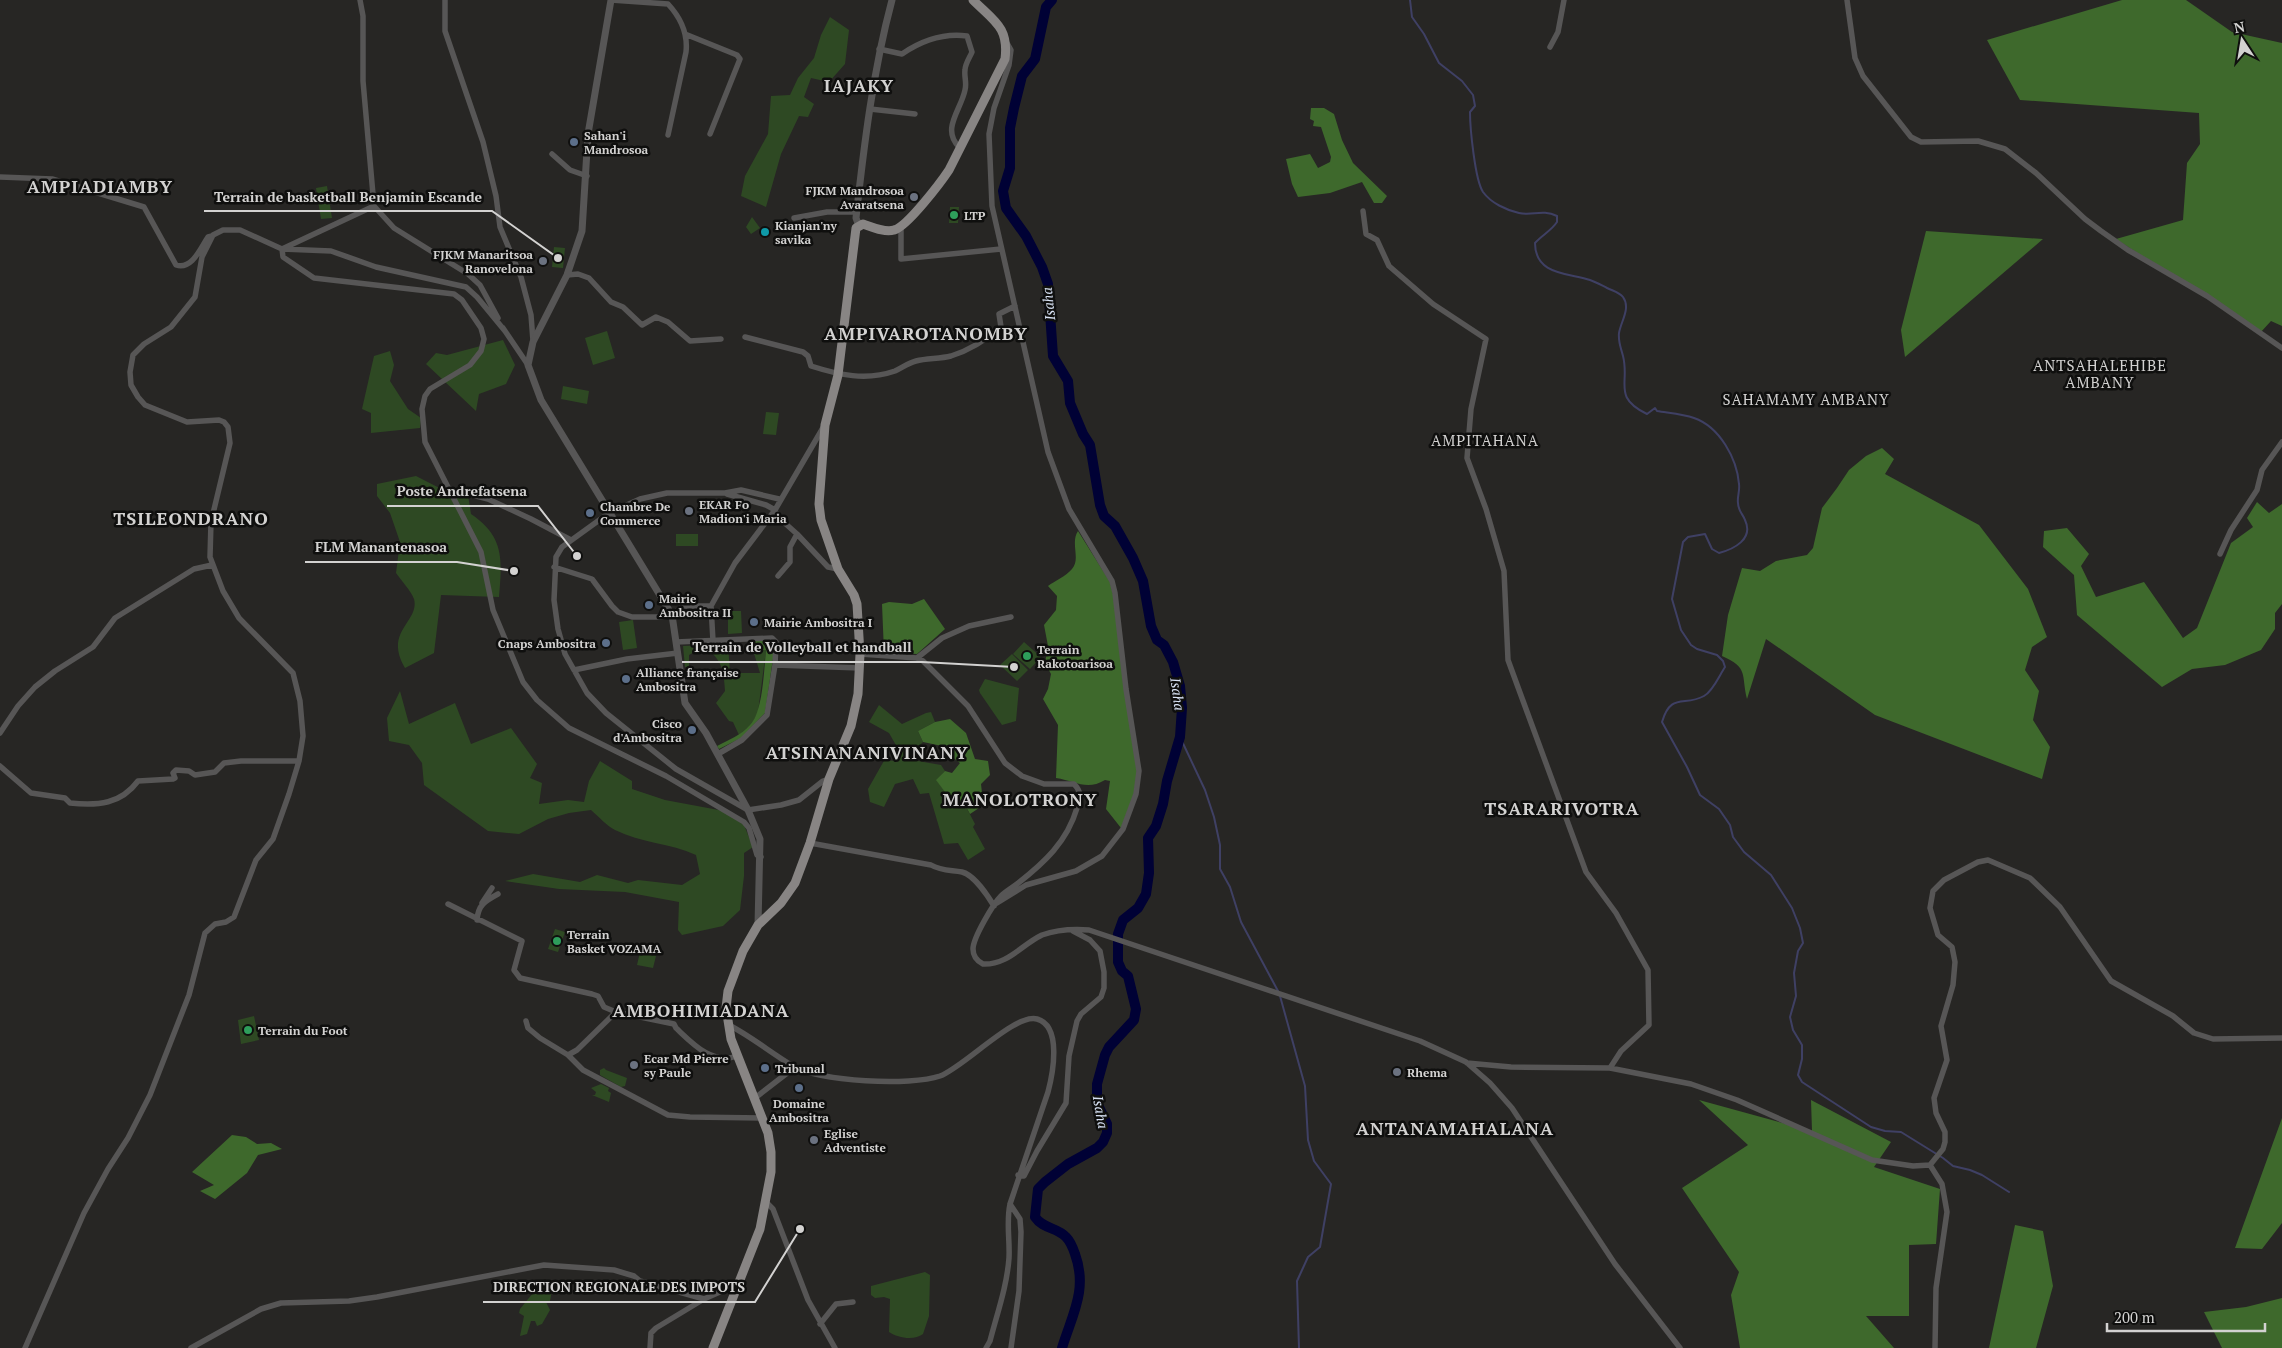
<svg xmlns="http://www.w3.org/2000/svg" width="2282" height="1348" font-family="'PT Serif',serif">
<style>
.green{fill:#2e4923}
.forest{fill:#3e692c}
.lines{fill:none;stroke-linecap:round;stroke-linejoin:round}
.stream{stroke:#3f4064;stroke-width:2}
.river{stroke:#000135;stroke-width:10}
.minor{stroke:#575656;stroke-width:5.5}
.tertiary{stroke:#575656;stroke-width:7}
.primary{stroke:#888584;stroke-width:9}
.service-dot{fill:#5c6f8a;stroke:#0f0f0e;stroke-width:2}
.worship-dot{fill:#6b7280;stroke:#0f0f0e;stroke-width:2}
.leisure-dot{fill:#2e9e5b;stroke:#0f0f0e;stroke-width:2}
.culture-dot{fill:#0f9aa8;stroke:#0f0f0e;stroke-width:2}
.labels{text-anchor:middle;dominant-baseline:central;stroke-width:5;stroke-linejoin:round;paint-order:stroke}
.poi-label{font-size:12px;font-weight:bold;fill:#d3d2d1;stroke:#0f0f0e;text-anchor:start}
.water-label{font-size:14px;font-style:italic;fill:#dae4f6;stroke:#0f0f0e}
.quarter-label{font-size:15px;letter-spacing:1px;fill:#d3d2d1;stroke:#0f0f0e}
.district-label{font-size:18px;font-weight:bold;letter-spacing:1px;fill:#d3d2d1;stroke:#0f0f0e}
.leader{fill:none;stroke:#d3d2d1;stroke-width:2}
.callout-dot{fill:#d3d2d1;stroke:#0f0f0e;stroke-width:2}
.callout-label{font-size:14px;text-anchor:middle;font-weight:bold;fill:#d3d2d1;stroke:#0f0f0e;stroke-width:5;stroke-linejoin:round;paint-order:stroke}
</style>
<rect width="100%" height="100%" fill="#272624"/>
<path class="green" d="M830,17L849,30L845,64L829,82L811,78L804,97L814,104L808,117L799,116L781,154L766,207L741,196L745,176L768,134L771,96L790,95L798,78L814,58L821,35Z
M327,186L332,218L321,219L316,188Z
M950,207H959L958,223H949Z
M752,217L760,228L751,234L746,227Z
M554,247L565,248L563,268L552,267Z
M607,331L615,358L593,365L585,338Z
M503,340L515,365L506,384L479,394L476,411L426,364L436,353L447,355Z
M390,351L394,365L390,381L408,409L421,418L420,428L371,433V413L362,409L374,356Z
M563,386L589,391L587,404L561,399Z
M766,412L779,413L776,435L763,434Z
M416,476L457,497L468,495L471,514C505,537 502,560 499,597L441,595L434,653L405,668C383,631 420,622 414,599C411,591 401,580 396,573L400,542L390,513L377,496V484Z
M676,534H698V546H676Z
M728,611H741L742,633L728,634Z
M633,620L637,648L623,650L619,622Z
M1024,642L1041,657L1030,669L1013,654Z
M728,644L730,673H760L753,650H766L758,712L752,724L739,735L733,722L729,721L716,703L725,691C724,675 723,663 711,652L696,651L689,655V667H685L683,646Z
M1012,654L1028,670L1017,681L1000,665Z
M985,679L1019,688L1016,721L1002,725L980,693L979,690Z
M400,691L409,724L455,703L471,744L511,728L537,764L530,778L542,783L539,804L568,800L584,802L589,781L600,761L632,781V789L665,800L724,811L744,825L753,847L744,853V876L740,910L723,926L682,935L678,930L679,902L625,892L559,889L505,881L533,874L580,882L597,875L628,883L638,880L682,885L700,874L696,855C670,843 641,843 615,830C607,826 599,817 591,810L569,813L548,819L519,834L488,831L424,785L422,763L409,745L389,741L387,718Z
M879,705L902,724L926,713L931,712L935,722L918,731L923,742L919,746L918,761L941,765L945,771L937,780L955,804L962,799L975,824L973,827L985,849L968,860L958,843L944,844L929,793L920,794L913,779L895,784L884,807L870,802L868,789L885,759L893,761L897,747L889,733L869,722Z
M555,929L565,932L558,952L548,949Z
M640,952L656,956L653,968L637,965Z
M254,1016L259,1040L241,1044L238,1020Z
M604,1068L606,1070L627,1078L625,1086L621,1087L600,1075V1070Z
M601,1084L609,1088L608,1091L611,1093L609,1102L592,1095H595L596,1092L591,1088Z
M925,1272L930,1275L929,1316L923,1334C914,1341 898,1338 889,1332L890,1299L884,1297L875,1298L871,1295V1286Z
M541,1283L552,1290L550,1301L546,1302L550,1310L542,1324L537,1326L535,1321H531L527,1334L520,1336L524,1316L519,1313L520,1309Z"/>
<path class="forest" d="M2122,0H2186L2232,32L2282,43V326L2271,321L2260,333L2116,239L2183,220L2187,163L2200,144L2199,113L2020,100L1987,40Z
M1311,108H1324L1334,114L1342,140L1353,163L1387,196L1382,203H1374L1362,182L1330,193L1298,197L1292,184L1286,159L1310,154L1318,168L1330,162L1331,157L1321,127L1313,126L1314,121L1310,119Z
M1926,231L2043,239L1905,357L1901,330Z
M1882,448L1894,459L1885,474L1979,525L2028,589L2047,637L2032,647L2025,670L2039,691L2033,720L2050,747L2042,779L1875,715L1766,639L1747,699C1741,674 1749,668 1722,656L1728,615L1742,568L1760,571L1776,561L1807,555L1813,548L1822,508L1837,488L1849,470L1866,456Z
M2257,502L2269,513L2282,504V604L2275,613V629L2261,650L2225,665L2192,669L2162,687L2077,615L2074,575L2043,547L2044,531L2067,528L2089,554L2081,566L2096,597L2144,582L2183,638L2197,628L2231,543L2253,527L2247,518Z
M1078,531L1110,582L1113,594L1137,771L1134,794L1121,828L1106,809L1110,781L1105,780C1087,791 1075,781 1056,778L1058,725L1043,699L1048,689L1051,674L1045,663L1048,646L1044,625L1056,610L1057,596L1048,586C1055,581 1066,576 1072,569C1081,559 1070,543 1078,531Z
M924,599L945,629L917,654L884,652L882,604L889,602L912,604Z
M755,641H772L775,645L765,713L741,738L719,749L717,746C729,740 741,735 750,725C763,712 764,669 766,650H756Z
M950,719L966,733L975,759L988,761L990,775L981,784L982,793L974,799L979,808L970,814L962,799L954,804L936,780L945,771L952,773L960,763L947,753L942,746L923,742L918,731L935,722Z
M1699,1100L1812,1131L1811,1100L1891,1142L1874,1167L1940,1189L1936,1244L1909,1245V1316H1866L1894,1348H1740L1731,1295L1739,1272L1682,1188L1748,1145Z
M2282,1118V1223L2262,1249L2235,1248Z
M232,1135L246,1137L257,1144L271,1143L282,1149L258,1155L247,1173L215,1199L200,1191L214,1185L192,1172Z
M2015,1225L2043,1231L2053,1286L2036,1348H1989Z
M2282,1298V1348H2222L2204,1312L2246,1307Z"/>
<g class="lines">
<path class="stream" d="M1410,0L1412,17L1424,34L1439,63L1462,81L1473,95L1475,106L1470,112C1470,128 1475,180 1483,192C1491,203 1506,210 1519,213C1533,216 1542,209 1557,216V222C1551,231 1542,235 1535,243C1535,275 1568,273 1590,280C1596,282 1601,285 1607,288C1613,291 1619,292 1623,297C1631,308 1621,321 1619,333C1618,342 1621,348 1623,356C1630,383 1612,397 1647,414L1655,408L1657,411C1669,413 1683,414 1694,418C1720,427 1737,459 1739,484C1740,491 1737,497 1738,503C1738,511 1743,514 1745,520C1754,539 1734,549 1719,553L1712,549L1705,534L1688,537L1683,542L1672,599L1681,630L1691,645L1697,649L1717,655L1723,661L1725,667C1719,676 1713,691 1704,696C1684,707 1671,692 1662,722L1687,767L1700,795L1719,809L1730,825L1733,837L1744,852L1771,875L1792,908L1800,928L1803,943L1798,951L1794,973L1796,996L1790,1017L1793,1030L1802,1045V1059L1798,1075L1802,1082L1871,1127L1885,1131L1901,1132L1943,1158L1953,1166L1970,1170L1982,1175L2009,1192
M1180,737L1205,790L1214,817L1220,845V869L1230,887L1241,922L1278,991
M1280,996L1305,1086L1308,1140L1314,1161L1331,1184L1320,1247L1308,1257L1297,1281L1299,1348"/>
<path class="river" d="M1052,0L1046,7L1035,59L1022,76L1014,108L1010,128V168L1003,191L1006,208L1026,236L1042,267L1048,284L1053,356L1068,381L1070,403L1083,434L1090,445L1100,505L1104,516L1115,526L1133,558L1143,581L1151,626L1157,640L1164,645L1173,662L1180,686L1182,708L1180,737L1167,781L1163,804L1156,826L1148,838L1149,873L1146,894L1138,908L1123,920L1118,934V962L1122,971L1128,976L1136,1009L1134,1020L1109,1047L1105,1055L1097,1084V1103L1107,1124V1133L1103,1142L1097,1148L1068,1164L1045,1182L1038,1189L1035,1217C1043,1229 1057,1227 1066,1237C1071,1242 1073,1248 1075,1254C1088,1290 1072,1315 1062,1348"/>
<path class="minor" d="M360,0L363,16V81L374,206L394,228L468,274L480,285L498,318
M445,0V31L483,142L496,196L500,227L521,277L531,315L533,341
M611,0L668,4C681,18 688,34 686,52L668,135
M1847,0L1855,58L1863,76L1911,137L1921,142L1978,141L2005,149L2036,173L2085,219L2101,231L2128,250L2207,296L2282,348
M685,34L737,55L740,59L710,134
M1550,47L1558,32L1564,0
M879,49L902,54C921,41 944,33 967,36L972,52C970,57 965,64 965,70C964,77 967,83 965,90C961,110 941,129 959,147
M870,109L915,114
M552,154L570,170L587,176
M0,177L52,179L144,207L176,265C192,270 200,249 208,237L212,236
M374,206L282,249L283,257L314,278L454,294L462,300L481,328L484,339L481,351L470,365L430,389L425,396L422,409L425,442L481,552L493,610L523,682L537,700L569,728L666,776L744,822L749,828L757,855L761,857
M1363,211L1366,234L1377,240L1389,266L1433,304L1486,339L1471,409L1467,458L1486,509L1504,571L1508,660L1586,872L1616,913L1648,970L1649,1025L1621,1051L1610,1068
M794,218L827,212H856
M901,227V259L1001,249
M567,275L578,274L589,278L611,302L623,307L642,325L656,317L668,322L690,341L721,339
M503,328L528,365
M745,337L803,352L808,356L811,366C839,375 866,381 895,371C902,368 908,363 916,361C927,358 939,359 951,356C970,350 986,340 1001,327L999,314L1015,306
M449,489L488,499L531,519L571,540
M727,494L766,505L775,510L778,517L797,534L828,567L838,569
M779,499L741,490L725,493H667L640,499L609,513L562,547L556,557L554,600L558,629L565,654L574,670L587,693L606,713L676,769L748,810L781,805L799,800L823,781L829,779
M2220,554L2231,530L2257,490L2262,470L2282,442
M554,567L592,579L612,606L618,612L632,617H660L672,615L683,606H711
M778,576L790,562V547L797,534
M713,641L711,606L735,563L775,510L824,426
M676,642L772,638L776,642L775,665L767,715L742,740L718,754
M860,654L917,658L923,661L968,706L1005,763L1022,776L1044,784H1074C1082,792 1080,797 1077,808C1067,842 1044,863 1017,884C1012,888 1006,891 1001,896C993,904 973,938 973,949C973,957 977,961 983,964C1008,965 1021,945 1042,935C1056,930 1075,929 1089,930L1420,1041L1466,1062L1490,1083L1512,1108L1615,1264L1680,1348
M917,658L942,638L969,626L1011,617
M775,665L860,668
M574,670L627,659L678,653
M0,733L18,706L35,687L55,671L93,647L115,618L194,569L212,565
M0,766L31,793L65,798L70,803C98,806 121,804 138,781L173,779L175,778L173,773L176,770L189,771L195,775L215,772L224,763L241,761H299
M810,843L931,865C941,871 951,870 962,872C974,875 988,896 994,906
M482,903L492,888
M997,903L1026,885L1076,871L1102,856L1123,829L1136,794L1139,771L1126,689L1115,593L1112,581L1069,509L1048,452L992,206L989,134L994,108L1009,65L1011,50L1007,43
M448,904L522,941L514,970L520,978L592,994L598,996L604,1007L616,1012L674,1024L676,1028C693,1044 712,1065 737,1056
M477,920C478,905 485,901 498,894
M526,1021L528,1028L540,1038L568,1055L583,1070L668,1115L690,1117L762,1118
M729,1025C752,1037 771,1053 793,1066C820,1082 911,1086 940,1076C964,1067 1015,1013 1037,1019C1062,1026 1053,1073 1048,1092L1010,1204C1006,1222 1010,1240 1009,1258C1007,1286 997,1314 990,1341L986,1348
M568,1055L577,1050L616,1012
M1467,1063L1511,1067L1610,1068L1691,1084L1737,1100L1872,1160L1913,1166L1930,1165L1943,1149L1945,1142V1132L1936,1113L1934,1098L1947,1060L1941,1026L1953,985L1955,962L1952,947L1938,935L1930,908L1933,891L1944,880L1978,862L1988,860L2030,878L2060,907L2111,981L2173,1016L2194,1033L2213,1039L2282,1038
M755,1098L795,1067
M1930,1165L1942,1184L1947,1212L1936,1288L1935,1348
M1018,1175L1024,1176L1037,1151L1066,1103L1069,1056L1077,1021L1081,1014L1101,997L1104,988V972L1100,951L1090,940L1073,931
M766,1202L773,1209L808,1300L835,1348
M1010,1204L1020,1219L1021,1232L1019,1291L1011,1348
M820,1324L836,1304L853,1302
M25,1348L84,1213L108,1169L128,1138L150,1095L189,995L205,933L215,924L226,922L234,917L256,860L273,839L289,794L299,761L303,736L300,701L293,673L239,618L223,591L210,557L211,522L230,443L228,427L224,422L219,420L187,422L145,405L138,397L131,385L130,372L133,355L144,344L171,327L195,297L202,257L213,235L223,230H240L282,249L331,251L376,267L466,287L477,297L505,331
M191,1348L261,1309L281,1303L349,1301L377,1297L544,1265L614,1270L634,1276L640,1281L704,1299
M650,1348L651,1333L656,1328L704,1299L738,1284"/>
<path class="tertiary" d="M611,0L588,134L582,231L567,275L533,342L528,365L541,400L672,615L685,703L706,733L748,810L760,839L758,925
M859,226L856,218C864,145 873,71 892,0"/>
<path class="primary" d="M713,1348L760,1229L771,1172V1152L768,1133L731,1039L726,1008L728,991L743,951L758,925L781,903L795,883L810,843L829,779L851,726L858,694L860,654L857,604L854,595L838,569L821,520L819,504L825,425L838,375L856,228L863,224C872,227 885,233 894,230C907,227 941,182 949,170L1005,59C1009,27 994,21 973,0"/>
</g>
<g class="service-dot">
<circle cx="574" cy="142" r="5"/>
<circle cx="590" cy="513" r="5"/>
<circle cx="649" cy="605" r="5"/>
<circle cx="754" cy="622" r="5"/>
<circle cx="606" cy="643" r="5"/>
<circle cx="626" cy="679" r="5"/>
<circle cx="692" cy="730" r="5"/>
<circle cx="765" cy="1068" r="5"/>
<circle cx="799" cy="1088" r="5"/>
</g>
<g class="worship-dot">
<circle cx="914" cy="197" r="5"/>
<circle cx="543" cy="261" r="5"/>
<circle cx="689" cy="511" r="5"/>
<circle cx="634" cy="1065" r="5"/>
<circle cx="1397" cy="1072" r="5"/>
<circle cx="814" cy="1140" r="5"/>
</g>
<g class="leisure-dot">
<circle cx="954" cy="215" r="5"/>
<circle cx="1027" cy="656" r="5"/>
<circle cx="557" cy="941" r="5"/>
<circle cx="248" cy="1030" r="5"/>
</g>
<circle class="culture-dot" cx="765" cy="232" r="5"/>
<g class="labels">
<g class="poi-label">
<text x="584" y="135">Sahan'i<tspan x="584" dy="14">Mandrosoa</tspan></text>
<text x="904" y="190" text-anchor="end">FJKM Mandrosoa<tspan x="904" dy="14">Avaratsena</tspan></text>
<text x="964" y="215">LTP</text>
<text x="775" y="225">Kianjan'ny<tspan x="775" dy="14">savika</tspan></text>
<text x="533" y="254" text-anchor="end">FJKM Manaritsoa<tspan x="533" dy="14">Ranovelona</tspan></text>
<text x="699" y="504">EKAR Fo<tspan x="699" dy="14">Madion'i Maria</tspan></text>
<text x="600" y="506">Chambre De<tspan x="600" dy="14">Commerce</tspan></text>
<text x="659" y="598">Mairie<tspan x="659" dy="14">Ambositra II</tspan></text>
<text x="764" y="622">Mairie Ambositra I</text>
<text x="596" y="643" text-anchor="end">Cnaps Ambositra</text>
<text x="1037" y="649">Terrain<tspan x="1037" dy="14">Rakotoarisoa</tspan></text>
<text x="636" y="672">Alliance française<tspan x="636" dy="14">Ambositra</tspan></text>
<text x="682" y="723" text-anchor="end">Cisco<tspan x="682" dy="14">d'Ambositra</tspan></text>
<text x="567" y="934">Terrain<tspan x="567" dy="14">Basket VOZAMA</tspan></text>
<text x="258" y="1030">Terrain du Foot</text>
<text x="644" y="1058">Ecar Md Pierre<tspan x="644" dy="14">sy Paule</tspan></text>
<text x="775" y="1068">Tribunal</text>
<text x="1407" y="1072">Rhema</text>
<text x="799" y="1103" text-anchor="middle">Domaine<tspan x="799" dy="14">Ambositra</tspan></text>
<text x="824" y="1133">Eglise<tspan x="824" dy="14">Adventiste</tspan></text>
</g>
<g class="water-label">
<text transform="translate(1048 304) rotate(-96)">Isaha</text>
<text transform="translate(1178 694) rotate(82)">Isaha</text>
<text transform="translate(1101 1112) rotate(80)">Isaha</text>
</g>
<g class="quarter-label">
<text x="2100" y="365">ANTSAHALEHIBE<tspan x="2100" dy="17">AMBANY</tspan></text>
<text x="1806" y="399">SAHAMAMY AMBANY</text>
<text x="1485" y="440">AMPITAHANA</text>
</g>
<g class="district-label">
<text x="859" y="85">IAJAKY</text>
<text x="100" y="186">AMPIADIAMBY</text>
<text x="926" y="333">AMPIVAROTANOMBY</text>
<text x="191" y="518">TSILEONDRANO</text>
<text x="867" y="752">ATSINANANIVINANY</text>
<text x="1020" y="799">MANOLOTRONY</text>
<text x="1562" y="808">TSARARIVOTRA</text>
<text x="701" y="1010">AMBOHIMIADANA</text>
<text x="1455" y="1128">ANTANAMAHALANA</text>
</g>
</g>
<path class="leader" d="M558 258L492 211H204M577 556L538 506H387M514 571L457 562H305M1014 667L922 662H682M800 1229L755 1302H483"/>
<g class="callout-dot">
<circle cx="558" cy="258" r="5"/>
<circle cx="577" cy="556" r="5"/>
<circle cx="514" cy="571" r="5"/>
<circle cx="1014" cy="667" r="5"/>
<circle cx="800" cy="1229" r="5"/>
</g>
<g class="callout-label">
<text x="348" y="202">Terrain de basketball Benjamin Escande</text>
<text x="462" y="496">Poste Andrefatsena</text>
<text x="381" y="552">FLM Manantenasoa</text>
<text x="802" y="652">Terrain de Volleyball et handball</text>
<text x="619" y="1292">DIRECTION REGIONALE DES IMPOTS</text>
</g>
<g transform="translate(2242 40) rotate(348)" stroke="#0f0f0e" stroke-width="4" paint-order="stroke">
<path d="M0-4L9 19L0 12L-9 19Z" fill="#d3d2d1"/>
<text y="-8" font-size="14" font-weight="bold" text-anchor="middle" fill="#d3d2d1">N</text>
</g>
<path d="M2107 1323v8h158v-8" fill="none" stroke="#d3d2d1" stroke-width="2.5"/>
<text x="2114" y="1323" font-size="15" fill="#d3d2d1" stroke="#0f0f0e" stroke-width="4" paint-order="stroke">200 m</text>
</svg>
